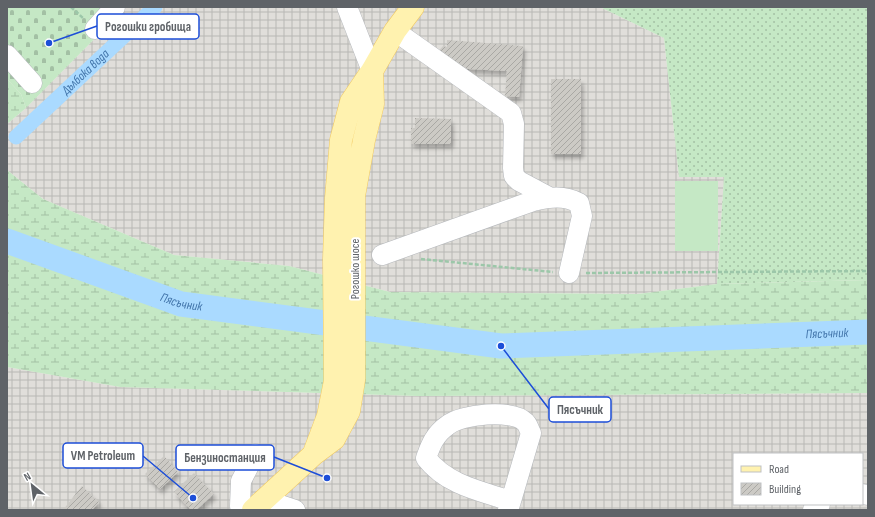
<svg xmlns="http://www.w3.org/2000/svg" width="875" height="517" font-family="'Sofia Sans Condensed',sans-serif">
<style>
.industrial{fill:url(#industrial-grid);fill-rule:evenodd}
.grass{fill:url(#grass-dots)}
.wetland{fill:url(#wetland-marsh)}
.cemetery{fill:url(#cemetery-stones)}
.pitch{fill:#c5e8c5}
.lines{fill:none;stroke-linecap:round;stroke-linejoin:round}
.canal{stroke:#aadaff;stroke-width:15}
.river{stroke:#aadaff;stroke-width:25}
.building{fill:url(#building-hatch);filter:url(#shadow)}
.minor-casing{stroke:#b5b8bc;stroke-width:21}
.major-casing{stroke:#f2c960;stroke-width:23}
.path{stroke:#9cc7a9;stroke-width:2.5;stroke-dasharray:4 2;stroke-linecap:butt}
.minor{stroke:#fff;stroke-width:20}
.major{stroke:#fff2af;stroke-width:22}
.labels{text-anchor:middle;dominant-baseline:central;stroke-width:4;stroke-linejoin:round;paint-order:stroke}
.street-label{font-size:12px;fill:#5f6368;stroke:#fff}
.water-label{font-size:13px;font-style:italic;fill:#4174aa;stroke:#fff}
.leader{fill:none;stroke:#1d4ed8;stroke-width:1.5}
.callout-dot{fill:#1d4ed8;stroke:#fff;stroke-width:1.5}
.callout{fill:#fff;stroke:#1d4ed8;stroke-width:1.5}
.callout-label{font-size:13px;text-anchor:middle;font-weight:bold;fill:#5f6368}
</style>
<defs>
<pattern id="industrial-grid" width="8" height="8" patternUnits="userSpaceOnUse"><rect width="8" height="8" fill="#e0deda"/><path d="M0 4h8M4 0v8" fill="none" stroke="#b9b8b5"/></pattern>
<pattern id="grass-dots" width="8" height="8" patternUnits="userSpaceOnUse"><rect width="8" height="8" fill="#c5e8c5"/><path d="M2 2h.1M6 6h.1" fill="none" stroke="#a3c0a4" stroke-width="1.8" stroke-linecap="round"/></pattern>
<pattern id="wetland-marsh" width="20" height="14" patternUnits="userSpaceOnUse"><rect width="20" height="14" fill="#c5e8c5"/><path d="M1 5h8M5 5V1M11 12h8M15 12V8" fill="none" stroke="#a3c0a4"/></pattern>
<pattern id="cemetery-stones" width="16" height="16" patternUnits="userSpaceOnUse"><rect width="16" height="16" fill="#c5e8c5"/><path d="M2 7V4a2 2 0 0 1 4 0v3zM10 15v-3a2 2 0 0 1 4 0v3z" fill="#a3c0a4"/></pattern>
<pattern id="building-hatch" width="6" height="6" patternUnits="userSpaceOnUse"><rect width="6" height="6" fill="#cccac5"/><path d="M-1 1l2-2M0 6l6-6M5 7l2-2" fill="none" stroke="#a9a8a4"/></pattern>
<filter id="shadow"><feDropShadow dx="2.5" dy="4.5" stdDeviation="2" flood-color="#0004"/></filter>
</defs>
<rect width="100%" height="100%" fill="#f1efe8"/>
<path class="industrial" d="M126,7H600L664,38L679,177H724L717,284L638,294L390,292L289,266L174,255L43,199L7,170V124L26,108Z
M7,367L120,387L418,396L868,393V510H7ZM734,454H862V504H734Z"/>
<path class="grass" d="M600,7H868V280L717,284L724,177H679L664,38Z"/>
<path class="wetland" d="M7,79L21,94L26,108L7,124Z
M7,170L43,199L174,255L289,266L390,292L638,294L717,284L868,280V393L418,396L120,387L7,367Z"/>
<path class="cemetery" d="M7,7H126L26,108L21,94L7,79Z"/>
<path class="pitch" d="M675,181H718V251H675Z"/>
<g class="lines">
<path class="canal" id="s1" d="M16,137L155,7"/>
<path class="river" id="s2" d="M7,241L181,304L501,346L868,332"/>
</g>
<path class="building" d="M447,40L523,46L519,97L505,96L507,71L450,68L437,53L443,46L447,47Z
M551,79H581V154H551Z
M415,118L451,119V144H411V128H415Z
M164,456L178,472L160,489L145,474Z
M194,473L214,494L196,510H191L174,492Z
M82,486L99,502L92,510H63Z"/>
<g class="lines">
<g class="minor-casing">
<path id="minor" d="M347,7L372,71
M95,29L115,7
M395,31L511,113L514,124L513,168L514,176L519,181L549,197
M7,55L32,83
M382,255L533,201C550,197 564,195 579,203L582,216L569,273
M862,494L868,495
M265,500L295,510
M240,506L241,481L255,454
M508,510L511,501L531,433C529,430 528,424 525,422C512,409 461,414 448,425C435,434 431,444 426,458C447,485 480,491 511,501
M813,510L820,504"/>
</g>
<g class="major-casing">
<path id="major" d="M314,453L328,416L335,381L334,259L336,198L341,140L351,102L372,71L395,31L413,7
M253,510L314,454L334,439L349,411L354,380V196L364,140L373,104L372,71"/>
</g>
<path class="path" d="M71,7L84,19
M421,259L553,272
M586,273L868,271"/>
<use href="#minor" class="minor"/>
<use href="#major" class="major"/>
</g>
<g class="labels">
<g class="street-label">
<text transform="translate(355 269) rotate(-90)">Рогошко шосе</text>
</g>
<g class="water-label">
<text stroke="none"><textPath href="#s1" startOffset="95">Дълбока вода</textPath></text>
<text stroke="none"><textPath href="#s2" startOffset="185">Пясъчник</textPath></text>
<text stroke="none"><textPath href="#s2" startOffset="834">Пясъчник</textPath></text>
</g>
</g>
<path class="leader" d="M49 43L97 26M501 346L549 409M193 498L143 456M327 478L274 457"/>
<g class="callout-dot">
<circle cx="49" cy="43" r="4"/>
<circle cx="501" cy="346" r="4"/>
<circle cx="193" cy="498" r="4"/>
<circle cx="327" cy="478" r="4"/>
</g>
<g class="callout">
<rect x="97" y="14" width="102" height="25" rx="4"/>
<rect x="549" y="397" width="62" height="25" rx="4"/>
<rect x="63" y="443" width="80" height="25" rx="4"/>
<rect x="176" y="445" width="98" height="25" rx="4"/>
</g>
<g class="callout-label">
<text x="148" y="31">Рогошки гробища</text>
<text x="580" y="414">Пясъчник</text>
<text x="103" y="460">VM Petroleum</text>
<text x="225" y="462">Бензиностанция</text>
</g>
<rect width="875" height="517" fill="none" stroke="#5f6368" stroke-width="16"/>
<rect x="733" y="453" width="130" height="52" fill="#ffffff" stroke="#bfc1c3"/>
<rect x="741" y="466" width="20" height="6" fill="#fff2af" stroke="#bfc1c3"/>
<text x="769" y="473" font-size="12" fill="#5f6368">Road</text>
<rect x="741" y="483" width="20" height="12" fill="url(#building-hatch)" stroke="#bfc1c3"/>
<text x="769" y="493" font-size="12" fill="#5f6368">Building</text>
<g transform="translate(32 485) rotate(331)" stroke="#ffffff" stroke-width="3" paint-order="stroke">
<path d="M0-3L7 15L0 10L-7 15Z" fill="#5f6368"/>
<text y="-6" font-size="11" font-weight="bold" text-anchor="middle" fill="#5f6368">N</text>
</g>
</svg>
